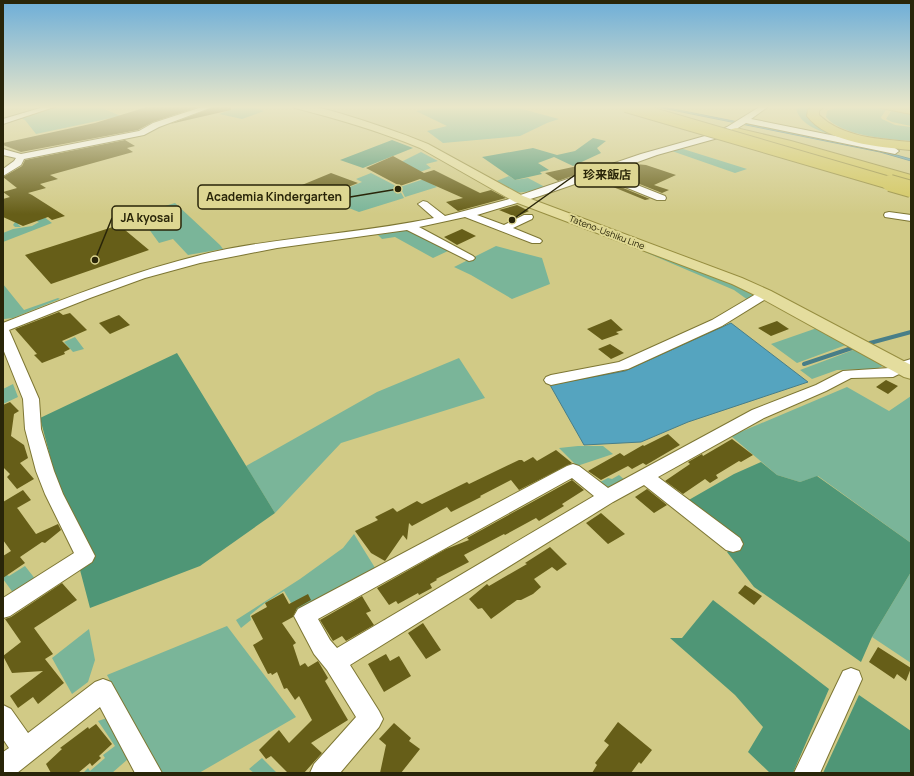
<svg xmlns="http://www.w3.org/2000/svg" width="914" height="776" font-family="Manrope,'Noto Sans JP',sans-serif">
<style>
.green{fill:#7ab599}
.forest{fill:#4f9676}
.water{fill:#55a4bf;stroke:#487e88}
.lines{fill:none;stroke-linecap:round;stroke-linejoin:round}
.stream{stroke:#487e88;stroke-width:4}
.building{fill:#665e18}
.minor-casing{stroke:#7d7633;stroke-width:2}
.major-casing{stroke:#978e40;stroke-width:2}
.highway-casing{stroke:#978e40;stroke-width:2}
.minor{fill:#fff;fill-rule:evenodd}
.major{fill:#e4dd9e;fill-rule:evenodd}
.highway{fill:#d2c65d;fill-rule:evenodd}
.highway-bridge-far1-casing{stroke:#978e40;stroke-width:14;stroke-linecap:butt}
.highway-bridge-casing{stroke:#978e40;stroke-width:18;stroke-linecap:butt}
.highway-bridge-far1{stroke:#d2c65d;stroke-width:12}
.highway-bridge{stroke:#d2c65d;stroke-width:16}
.labels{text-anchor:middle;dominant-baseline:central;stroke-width:4;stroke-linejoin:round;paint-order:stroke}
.far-street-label{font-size:9px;fill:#292509;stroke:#ded792}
.leader{fill:none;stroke:#292509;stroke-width:1.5}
.callout-dot{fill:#292509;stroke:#ded792;stroke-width:1.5}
.callout{fill:#ded792;stroke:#292509;stroke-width:1.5}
.callout-label{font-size:12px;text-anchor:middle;font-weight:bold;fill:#292509}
</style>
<rect width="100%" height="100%" fill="#d1ca86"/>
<path class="green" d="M58,106H102L104,109L121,116L36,134L25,120L19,117Z
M228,106C241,103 253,108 264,111L242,119L219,114L238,107Z
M447,106H511L559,119L547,123L520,136L443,143L427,131L447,126L416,111Z
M799,106H811L807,113C812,126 829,130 841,135L838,137C821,131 802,127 796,109Z
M845,106L888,107L881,117L882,119L895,125L911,127V141C887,139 842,136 826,117L827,111L835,108Z
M893,108L911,112V126L892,122L886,119Z
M680,148L747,169L735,173L669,150Z
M421,152L438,161L426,164L431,168L403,178L387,169Z
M371,173L398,187L404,198L359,212L323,198L362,182L356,179Z
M509,176L515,180L528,178L545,187C519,194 518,196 494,182Z
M424,179L437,187L405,197L400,187Z
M175,203L220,245L223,249L188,255L173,239L159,243L138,214Z
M39,213L52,223L3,242V233L13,229L32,226L39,222L31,219L18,224L21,227H15L13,225L15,222Z
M409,229L448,251L433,258L395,237L382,239L378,235Z
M496,246L542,258L550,284L512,299L471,275L454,267Z
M649,251L736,284L759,295L748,300L734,290L645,252Z
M3,284L24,310L58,298L60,299L13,318L4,319Z
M817,328L846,345L797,363L771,344Z
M75,337L84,349L73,352L64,342Z
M856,349L883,366L876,369L837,370L812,379L800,370Z
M459,358L485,398L341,443L275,513L246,466L377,392Z
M13,384L18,397L3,404V389Z
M847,387L889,411L911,396V543L818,476L800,482L777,475L731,436Z
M578,446H603L613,454L577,466L559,448Z
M619,475L626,481L611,489L604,488L600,482L608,478L612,479Z
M354,534L377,571L298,615L284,591L265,603L250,615L251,620L241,628L236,620L300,579L343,548Z
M25,566L36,580L14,594L3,579V575L5,574L9,576Z
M911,572V663L872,637Z
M227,626L296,717L199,773H159L107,675Z
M89,629L95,660L88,682L72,694L52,658Z
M110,717L128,759L112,773H83L88,768L90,771L105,758L103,755L115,746L98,721Z
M262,758L277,773H254L249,769Z"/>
<path class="forest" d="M593,138L606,141L597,148L601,153L573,166L554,157L538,163L549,170L540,172L542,174L515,180L482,157L533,148L557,155L575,151Z
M392,140L413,148L363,168L340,160Z
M177,353L275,513L200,566L90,608L40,418Z
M761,462L777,475L800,482L817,476L911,543V572L872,637L861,662L754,587L727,552L737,543L687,501L734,474Z
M713,600L829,689L793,773H770L748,752L763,727L735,695L670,638H682Z
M859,695L911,731V773H823Z"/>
<path class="water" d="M652,106H659L882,151L911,159V161L880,152Z
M731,323L808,382L688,422L641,442L584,445L550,385L625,371Z"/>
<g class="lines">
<path class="stream" d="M870,343L911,332
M804,364L852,348"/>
</g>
<path class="building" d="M150,106H202L153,122L138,130L21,152L3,145V143L95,123Z
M216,106H231V110L170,124Z
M125,140L135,146L127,148L133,152L50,175L58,179L40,184L46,188L28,193L32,195L65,216L52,220L48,217L23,226L3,217V199L10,197L3,192L17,188L3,177L22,166L25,160Z
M393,156L424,173L434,170L480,193L491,190L506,198L458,211L446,202L463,198L420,179L400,186L366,168Z
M587,164L589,170L558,181L545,173Z
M636,164L646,165L676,175L654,185L669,190L662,193L612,173Z
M331,173L358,183L328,195L302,185Z
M599,178L650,199L645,200L596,180Z
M517,205L529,211L516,217L499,210Z
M119,225L149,250L51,284L25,255Z
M462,229L476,236L457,245L444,237Z
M59,312L63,315L70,313L87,330L62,341L70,349L64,352L65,354L42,363L34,355L37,354L15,329Z
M119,315L130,325L110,334L99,323Z
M611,319L623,330L616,332L619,334L602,340L587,329Z
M777,321L789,329L771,336L758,328Z
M610,344L624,353L611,359L598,349Z
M886,380L898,386L888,394L876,387Z
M10,402L19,411L14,414L11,436L24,445L28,458L20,463L34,479L17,489L7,477L10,474L3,467V405Z
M668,434L680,445L646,465L643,463L632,469L628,466L601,480L588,471L620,453L624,456L643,445L644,446Z
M732,439L753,455L741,462L739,461L716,475L718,478L710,483L705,479L683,494L665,481L690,464L688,462L702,454L703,456Z
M556,450L572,463L519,490L511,480L480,496L481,497L451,512L447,507L412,526L409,523L407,540L403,535L385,561L371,553L355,531L378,520L375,517L393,508L397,512L417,501L422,504L467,482L469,484L519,460H522L524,462L533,457L537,461Z
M572,480L584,490L562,504L564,506L539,521L536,518L505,535L504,534L464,555L469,562L436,579L437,580L430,584L432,588L419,595L418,593L398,604L396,601L389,605L377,588L446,549L469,540L467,538Z
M647,489L667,505L654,513L635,497Z
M23,490L31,500L17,508L18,509L36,534L58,524L61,530L45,543L42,542L20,557L25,563L3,578V556L11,551L3,540V502Z
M601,513L625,534L608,544L586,523Z
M550,547L567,564L557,571L552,567L534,579L541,587L533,594L521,600H517L491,619L482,608L478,609L469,599L487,584L489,586L527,564L525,563Z
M62,583L77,600L34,628L53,654L45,659L64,683L38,704L33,697L18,708L10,696L43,671L12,673L3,656L21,642L5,619L11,617Z
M745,585L762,596L754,605L738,593Z
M283,593L289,604L308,594L311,600L297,608L293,617L282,623L296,643L293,645L300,666L305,663L308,667L318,661L328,678L325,681L348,720L311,743L322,753L304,773H288L271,756L266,759L259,750L279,730L289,743L312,720L299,696L295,700L287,688L284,689L277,672L272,675L271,673L268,674L253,645L263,639L251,616L267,607L265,603Z
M362,596L371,611L366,613L374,625L346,641L342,636L333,641L320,620Z
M423,623L441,650L426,659L408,633Z
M878,647L911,668L906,681L897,674L894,679L869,662Z
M386,654L390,661L399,656L411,676L384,692L368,664Z
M618,722L652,750L641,764L639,762L631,773H592L597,765L595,763L609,745L604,741Z
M394,723L411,738L409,741L420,749L401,773H380L386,745L379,739Z
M96,724L112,744L99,756L101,758L92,766L90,763L78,773H51L46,764L62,749L60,748L88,727L89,729Z"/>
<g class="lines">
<g class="minor-casing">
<path id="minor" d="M47,106H57L3,124V119Z
M205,106H215L159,127L144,135L24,159L21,165L3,176V169L14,161L16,158L3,155V149L21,154L139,131L153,123Z
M761,106H769L751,119L895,148L899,151L895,154L746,123L728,134L718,138L657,155L607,173L665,196L666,198L665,200H657L598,176L540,196L477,215L504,225L524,215H532L533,217L532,219L513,228L540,239L542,241L540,243H532L465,217L419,227L473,256L475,258L473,260L469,261L407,230L277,248L200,263L145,278L90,298L9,330L39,399L41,429L54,471L63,494L95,556L92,562L10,616L3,618V598L74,553L45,494L36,471L25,429L23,399L3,349V323C76,294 150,265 227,249C296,236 366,232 434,218L418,204L423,201L427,202L445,216L506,200L641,154L712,134L727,127Z
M889,212L911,215V221L885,217L884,215L885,213Z
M765,290L769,291L771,294L769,297L722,326L628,369L551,385L546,383L544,380L546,377L551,375L619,362L712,320L761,291Z
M911,359V368L893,377L851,378L826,391L764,418L658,477L740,538L743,544L740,550L733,552L726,550L644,485L613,502L350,665L379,711L383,719L379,727L340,773H310L314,764L356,717L327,670L314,654L294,616L298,609L567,466L573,464L579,466L608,488L752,410L816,385L843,371L890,368L895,364ZM572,478L594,496L337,648L330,640L318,619Z
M851,668L859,671L862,679L820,773H794L843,671Z
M103,679L111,682L162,773H135L100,707L17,773H3V752L9,748L3,739V705L11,709L28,733L95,682Z"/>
</g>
<g class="major-casing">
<path id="major" d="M293,106C308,104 324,109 339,113C369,122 399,132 428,144L523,196L742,278L771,291L911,365V379L904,377L759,297L732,284L515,202L420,148C379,131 338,119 295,108Z"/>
</g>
<g class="highway-casing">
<path id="highway" d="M813,106H824L819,111V115C843,138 880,139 911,142V150C880,147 827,143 807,116L808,110Z
M879,106H900L911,108V114L881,108Z
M736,128L791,141L911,175V183L784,147L732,135L730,132L732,129Z"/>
</g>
<use href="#minor" class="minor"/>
<use href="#major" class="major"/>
<use href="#highway" class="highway"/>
<g class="highway-bridge-far1-casing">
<path id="highway-bridge-far1" d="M626,106L893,184"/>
</g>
<g class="highway-bridge-casing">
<path id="highway-bridge" d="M890,183L911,189"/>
</g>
<use href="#highway-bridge-far1" class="highway-bridge-far1"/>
<use href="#highway-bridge" class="highway-bridge"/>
</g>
<linearGradient id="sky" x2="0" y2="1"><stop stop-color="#6daed8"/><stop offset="0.5" stop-color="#eae7c9"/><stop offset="1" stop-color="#eae7c9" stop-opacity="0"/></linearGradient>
<rect width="914" height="214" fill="url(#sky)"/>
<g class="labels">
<g class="far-street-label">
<text transform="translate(607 232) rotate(21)">Tateno-Ushiku Line</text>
</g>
</g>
<path class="leader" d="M512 220L575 175M398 189L350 197M95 260L112 218"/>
<g class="callout-dot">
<circle cx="512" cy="220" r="4"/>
<circle cx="398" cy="189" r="4"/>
<circle cx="95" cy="260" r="4"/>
</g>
<g class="callout">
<rect x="575" y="163" width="64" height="24" rx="4"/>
<rect x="198" y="185" width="152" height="24" rx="4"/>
<rect x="112" y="206" width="69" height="24" rx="4"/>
</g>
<g class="callout-label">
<text x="607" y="179">珍来飯店</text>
<text x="274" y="201">Academia Kindergarten</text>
<text x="147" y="222">JA kyosai</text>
</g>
<rect width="914" height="776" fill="none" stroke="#292509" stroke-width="8"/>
</svg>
